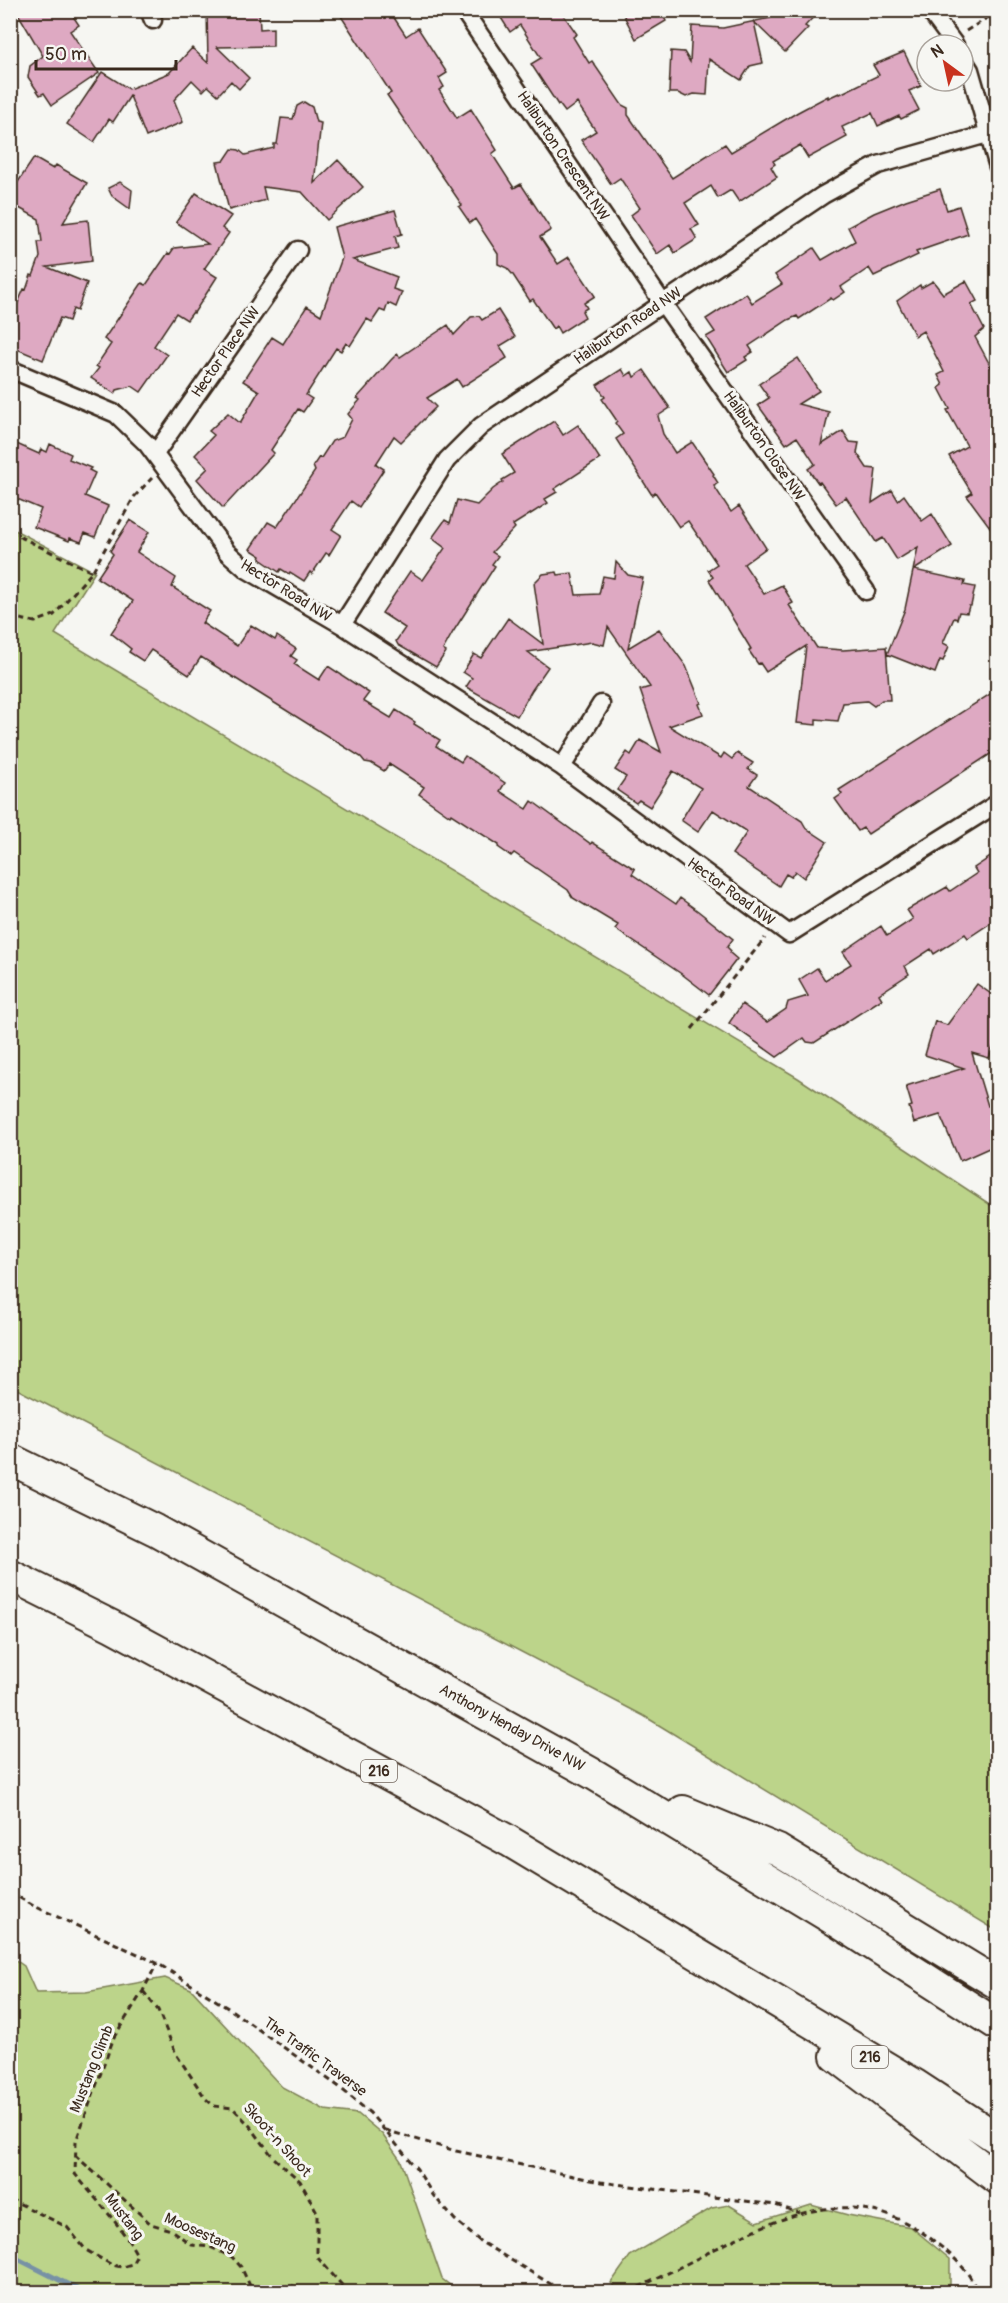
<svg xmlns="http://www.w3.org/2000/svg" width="1008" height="2303" font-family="Pangolin,sans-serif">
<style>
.green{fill:#bcd48a;stroke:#7c7f54;stroke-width:1.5}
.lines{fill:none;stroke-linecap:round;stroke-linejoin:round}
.stream{stroke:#7791a5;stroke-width:5}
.building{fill:#dea9c2;stroke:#3b2a1e;stroke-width:1.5}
.minor-casing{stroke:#3b2a1e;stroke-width:21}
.motorway-casing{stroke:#3b2a1e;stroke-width:34}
.path{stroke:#3b2a1e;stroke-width:3;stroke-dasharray:6 4.5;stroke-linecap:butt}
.minor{stroke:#f6f6f2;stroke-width:16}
.motorway{stroke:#f6f6f2;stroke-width:30}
.labels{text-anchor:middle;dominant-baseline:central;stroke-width:6;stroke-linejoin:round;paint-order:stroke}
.shield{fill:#f6f6f2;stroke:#73675e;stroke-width:1.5}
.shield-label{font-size:14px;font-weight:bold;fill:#3b2a1e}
.street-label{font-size:15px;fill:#3b2a1e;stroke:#f6f6f2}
</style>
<rect width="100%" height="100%" fill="#f6f6f2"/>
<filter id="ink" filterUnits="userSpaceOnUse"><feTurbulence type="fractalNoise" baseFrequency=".0167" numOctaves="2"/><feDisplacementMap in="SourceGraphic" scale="12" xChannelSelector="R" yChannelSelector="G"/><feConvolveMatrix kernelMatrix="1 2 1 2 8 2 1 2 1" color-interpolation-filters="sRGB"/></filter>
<g filter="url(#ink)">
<path class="green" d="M11,528L95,572L55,634L798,1078L997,1209V1931L644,1716L11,1386Z
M11,1957L24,1966L36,1993L86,1992L165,1978L191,1989L282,2087L325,2110L358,2114L382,2134L401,2161L442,2279L459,2292H11Z
M729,2205L757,2222L811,2205L848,2215L911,2227L950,2259V2287L945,2292H619L611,2283L630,2256L712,2208Z"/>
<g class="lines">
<path class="stream" d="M10,2255L83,2292"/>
</g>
<path class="building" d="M16,10H69L79,25L70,31L99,73L52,105L44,93L40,95L28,77L30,66L43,56Z
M207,10H259L260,29L273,28V46L217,47L249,78L239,89L231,81L218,95L208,86L203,91L192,80L174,100L183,122L146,137L130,96L113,122L109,119L94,142L67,124L102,72L129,89L169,73L192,48L208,63Z
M337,10H389L406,36L418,28L447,73L439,78L444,87L439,90L457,118L471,109L497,150L492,154L514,188L521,184L551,230L540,237L558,264L569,257L595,296L584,303L587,308L582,311L585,317L560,333L556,326L553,329L533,299L530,301L513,275L507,268L498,264V254L475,219L470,223L459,207L462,205L387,95L391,93Z
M496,10H560L577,34L573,37L589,63L592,61L622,105L628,108V115L672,178L725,144L731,152L798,112L828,96V98L839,93L840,94L879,75L873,65L904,52L921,86L909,91L919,110L901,119L899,116L878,126L872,113L842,127L847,137L808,158L800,145L773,161L775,164L771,167L777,177L739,202L731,190L718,198L711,186L685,203L699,225L691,229L697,239L675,253L670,245L657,254L631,215L640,208L620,178L611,184L581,140L596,131L577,103L565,112L559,104L558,105L531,64L541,58L520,25L510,32Z
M621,10H660L666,21L636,39Z
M762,10H820L805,26L808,28L785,52L754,22L763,63L750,66L741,80L709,59L707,95L694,94L686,97L678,93H669L671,51L684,52L690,62L692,26L723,28L770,18Z
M304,102L312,107L316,122L321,123L314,183L338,160L363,187L327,220L302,192L263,187L266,200L229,210L217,162L224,161L232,149L239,150L245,155L274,148V144H277L281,118L293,119L297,106Z
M34,158L53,169L56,165L87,183L63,223L88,220L92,261L47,267L87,283L77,311L73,309L69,321L60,318L43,360L12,347L10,341V305L16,307L24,289L26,290L31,275L33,276L40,257L38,242H42L39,219L10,203V194Z
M120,182L132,190L130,209L112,196L108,188Z
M940,189L947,210L959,206L968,234L916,252L918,255L874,276L869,268L841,287L845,292L833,300L831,298L799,319L797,316L788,320L749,346L753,352L745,357L747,360L728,372L706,337L715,332L706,319L746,293L752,303L782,284L775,275L814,248L822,260L855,241L848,227L874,213L906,200Z
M196,193L231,216L222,228L229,233L204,269L217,277L194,313L193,312L187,320L176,313L154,346L167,355L141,392L132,386L117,390L115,394L91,378L99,368L96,366L111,344L104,339L142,283L146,285L168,253L170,254L174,248L208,244L176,222Z
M395,210L402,234L395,236L398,248L353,260L397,277L393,289L402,292L396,307L388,303L385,312L380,310L372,322L367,319L350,346L346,343L341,351L336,348L306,395L312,399L303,412L298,409L271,450L274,453L223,508L197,479L208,468L195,455L214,435L209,431L228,413L240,423L259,391L243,381L272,337L283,344L307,306L321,315L342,258L334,227Z
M933,281L943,294L966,281L977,301L971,304L984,329L975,337L997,378L998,538L967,496L972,493L949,456L967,446L947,410L950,409L939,388L943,385L938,375L944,372L923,331L915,336L897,301L920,285L921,288Z
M498,310L515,337L500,346L507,358L462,387L457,379L427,398L436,407L401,442L394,436L376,464L384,469L359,507L351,501L332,529L341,535L329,555L326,553L312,574L310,572L304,581L290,572L289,574L281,569L279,572L260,559L261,556L250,549L268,522L277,527L315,471L313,466L319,457L321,458L332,441L343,437L352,419L348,414L360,400L357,398L391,360L397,354L400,357L448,325L454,335L471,317L479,316L482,320Z
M798,358L819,391L798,404L829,412L821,445L843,431L850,442L859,443L857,453L867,468L876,469L872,503L892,490L898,500L904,495L922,521L932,514L952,546L914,570L965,581L964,585L975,587L971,606H969L967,613L959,612L957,619L954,618L943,643L949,646L943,661L940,660L935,673L887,654L905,609L918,547L897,560L883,538L876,542L846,497L836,504L820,482L818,483L808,469L815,464L797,437L786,444L758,405L769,398L759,384Z
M622,369L626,376L632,372L634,377L644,370L670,408L658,416L663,434L675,453L692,442L714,474L713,475L718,483L714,486L731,512L739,506L754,529L766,548L744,564L764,594L782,585L793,603L789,605L817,648L843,650L886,647L890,700H882L874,706L867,701L843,703L838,721L816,719V725L797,723L806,646L766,672L760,663L758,664L749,651L751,649L709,580L713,577L708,570L717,564L688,521L679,527L655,492L652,495L616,439L623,434L615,423L617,421L602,399L605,397L597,385Z
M554,421L563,435L578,425L600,459L554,489L557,492L545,499L548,503L513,525L515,528L492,552L498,556L492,564L495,566L453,632L443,650L446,652L436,667L398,645L396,641L405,628L382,613L410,571L423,580L445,548L432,538L445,520L450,523L457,500L477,505L493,489L503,482L502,480L514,473L502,454Z
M10,441L39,454L41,449L47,452L50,444L71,454L69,459L91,468L89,470L95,473L85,496L108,506L95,537L85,533L81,542L70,538L69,541L34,527L41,509L10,496Z
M130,520L149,532L137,552L176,578L172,587L210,611L202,623L237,646L251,625L275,640L277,636L296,649L291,656L297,660L294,664L319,680L328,666L369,693L363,701L391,718L396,710L415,722L414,724L440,740L436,746L461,762L465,756L505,783L500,791L527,809L532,801L591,844L592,842L635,869L632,874L676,904L680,898L698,911L733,939L727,947L731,951L730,953L737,959L709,995L683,975L615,929L618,925L573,898L568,890L514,853L511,856L498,847L499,845L451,814L450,816L419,794L424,787L389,764L384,771L371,763L365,762L361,757L201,657L189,675L151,650L143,661L129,652L131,649L111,633L133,601L97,578L113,554L110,551Z
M616,562L628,575L643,578L628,648L659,629L686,666L701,703L699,704L703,714L669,726L721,758L724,753L732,759L737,753L753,763L748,769L757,775L749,786L802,821L806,828L827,842L804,878L795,871L791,877L786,874L779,886L732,854L747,832L713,810L698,832L681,820L701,788L673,771L650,807L639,800L636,803L617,790L626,777L615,770L627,752L631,755L640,740L661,752L640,690L650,687L608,627L604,645L592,642L528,652L548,667L532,690L517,716L466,687L472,678L463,672L474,654L481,658L508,618L543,644L534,583L543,574L557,572L558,575L572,573L576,595L599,594L603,576L614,578Z
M998,689V749L868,834L863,828L858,831L835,799L842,794L839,790Z
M998,852V918L968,938L965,934L934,954L931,949L905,966L909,974L879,994L882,999L814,1043L807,1042L804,1038L777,1057L729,1023L742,1004L767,1022L786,1009L788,1002L808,996L799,980L817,968L825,980L851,964L843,952L881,926L887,936L913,919L907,910L947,887L950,891L977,873L974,868Z
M977,984L998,999V1034L989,1058L972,1053L988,1106L998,1102V1144L960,1161L940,1115L914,1123L909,1107L912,1106L906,1086L964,1068L925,1055L935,1021L947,1025Z"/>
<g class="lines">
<g class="minor-casing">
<path id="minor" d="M149,10L153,20
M463,10L662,302L866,591
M929,10L955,45
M963,59L970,70L998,167
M10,369L116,414L147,444L227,552L246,569L342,625L562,767L789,934L998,803
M155,454L298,250
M342,625L447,460L481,426L823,195L878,165L998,131
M562,767L601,704"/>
</g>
<g class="motorway-casing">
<path id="motorway" d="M10,1459L155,1530L595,1775L836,1921L998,2025
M10,1575L112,1626L509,1841L914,2084L998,2139
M683,1811L778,1850L998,1984
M836,2056L998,2179"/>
</g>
<path class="path" d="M966,31L998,11
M10,532L92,572
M10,617L35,622L54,615L92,572L134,497L152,478
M692,1029L765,938
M10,1892L32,1905L157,1963L231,2010L338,2086L370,2113L417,2169L433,2195L455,2220L481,2242L564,2292
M143,1991L158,2010L176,2054L206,2099L214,2106L233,2108L250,2126L273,2157L300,2181L317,2212V2257L348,2292
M385,2130L456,2151L601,2182L775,2205L800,2213
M75,2155L151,2224L171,2230L192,2245L210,2247L232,2257L241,2267L253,2292
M10,2199L67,2227L86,2250L112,2265L122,2267L132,2264L137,2255C121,2225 96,2200 75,2174L76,2141L114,2037L143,1991L157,1963
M272,2292L290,2285L310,2292
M629,2292C658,2278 687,2264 715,2249C787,2213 857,2183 930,2238C948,2252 970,2269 977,2292"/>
<use href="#minor" class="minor"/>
<use href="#motorway" class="motorway"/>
</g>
</g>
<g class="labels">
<g class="shield">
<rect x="361" y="1760" width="36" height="22" rx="4.5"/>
<rect x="852" y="2046" width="36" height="22" rx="4.5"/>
</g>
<g class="shield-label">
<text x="379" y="1771">216</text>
<text x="870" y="2057">216</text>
</g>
<g class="street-label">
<text transform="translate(563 156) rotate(56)">Haliburton Crescent NW</text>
<text transform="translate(628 326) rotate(-34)">Haliburton Road NW</text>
<text transform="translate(226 352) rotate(-55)">Hector Place NW</text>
<text transform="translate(764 446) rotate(55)">Haliburton Close NW</text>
<text transform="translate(286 591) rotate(32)">Hector Road NW</text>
<text transform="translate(731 892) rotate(36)">Hector Road NW</text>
<text transform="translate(512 1728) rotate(29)">Anthony Henday Drive NW</text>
<text transform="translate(315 2057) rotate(36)">The Traffic Traverse</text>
<text transform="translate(92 2069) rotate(-68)">Mustang Climb</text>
<text transform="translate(277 2140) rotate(48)">Skoot-n Shoot</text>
<text transform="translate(124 2217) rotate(53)">Mustang</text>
<text transform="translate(200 2233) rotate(24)">Moosestang</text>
</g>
</g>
<rect width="1008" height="2303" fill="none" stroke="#f6f6f2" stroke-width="36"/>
<rect x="18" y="18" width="972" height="2267" fill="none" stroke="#3b2a1e" stroke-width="2" filter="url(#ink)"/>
<g transform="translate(945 63) rotate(327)"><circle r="28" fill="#f6f6f2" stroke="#aba49d" stroke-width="1.5"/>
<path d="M0-4.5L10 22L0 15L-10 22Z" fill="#c8321e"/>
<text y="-9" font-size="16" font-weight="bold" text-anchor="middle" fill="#3b2a1e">N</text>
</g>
<path d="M36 60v9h140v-9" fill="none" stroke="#3b2a1e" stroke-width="3"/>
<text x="45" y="60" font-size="18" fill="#3b2a1e" stroke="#f6f6f2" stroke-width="4.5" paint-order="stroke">50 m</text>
</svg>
